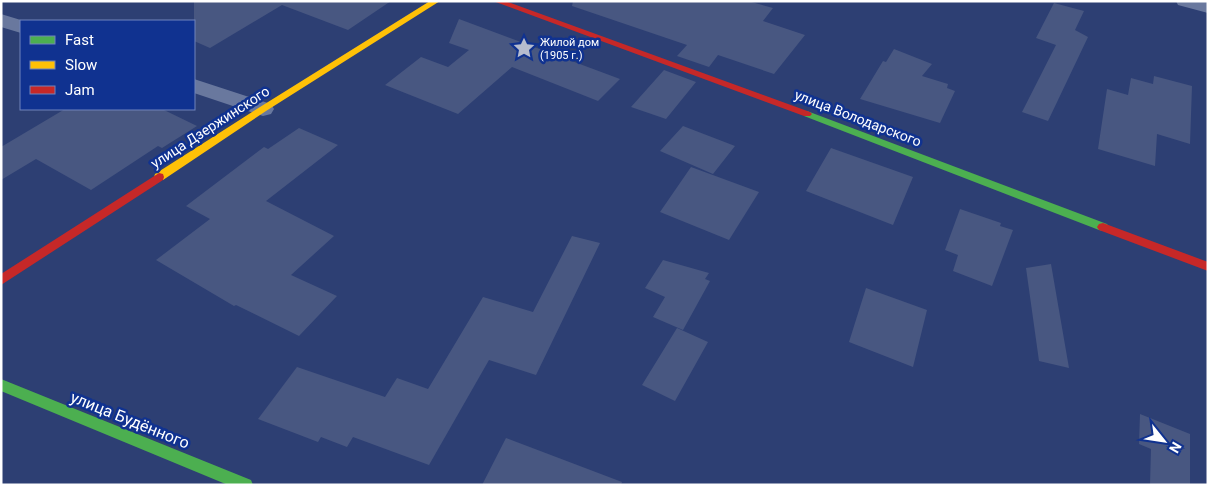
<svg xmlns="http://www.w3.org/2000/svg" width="1209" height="486" font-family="Roboto,sans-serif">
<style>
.building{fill:#485781}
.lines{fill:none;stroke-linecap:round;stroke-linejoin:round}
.street{fill:#69789e;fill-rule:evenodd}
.fast{fill:#4caf50;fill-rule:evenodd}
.slow{fill:#ffc107;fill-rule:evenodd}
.jam{fill:#c62828;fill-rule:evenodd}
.labels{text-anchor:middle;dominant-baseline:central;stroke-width:5;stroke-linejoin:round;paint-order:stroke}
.far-poi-label{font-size:11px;fill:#fff;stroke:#103290;text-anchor:start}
.street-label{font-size:14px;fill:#fff;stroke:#103290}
.near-street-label{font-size:16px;fill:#fff;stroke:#103290}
</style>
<rect width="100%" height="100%" fill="#2d3f73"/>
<path class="building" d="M194,1H391L348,30L282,5L210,48L194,41Z
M573,1H748L773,8L763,21L805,35L774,74L718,55L709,67L677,56L687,45L572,6Z
M1054,3L1084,11L1075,30L1088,37L1048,121L1022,112L1056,45L1036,38Z
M459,19L620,79L598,101L512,67L458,114L385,85L421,57L448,67L469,50L449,43Z
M894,49L932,64L922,76L948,84L947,88L955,91L940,123L860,99L883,61L886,62Z
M664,70L696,82L666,119L631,107Z
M1154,76L1192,86L1190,144L1157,134L1155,166L1098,149L1107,89L1128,95L1131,78L1153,84Z
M65,109H162L197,126L162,148L158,146L91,190L36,159L1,180V147Z
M683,126L735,146L713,174L660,151Z
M299,128L338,145L266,201L334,236L291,275L337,296L299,336L236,305L234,306L156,260L210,219L186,206L264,147L268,149Z
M831,148L913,177L893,225L806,191Z
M691,167L759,192L729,240L660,212Z
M960,209L1001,223L1000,226L1013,230L992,286L953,271L958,255L945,250Z
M572,236L600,243L536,375L489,360L429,465L353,437L347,447L321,437L318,442L258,419L297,367L385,397L397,378L428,389L483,297L533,312Z
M663,260L709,273L705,279L710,281L683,330L653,317L665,297L645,288Z
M1051,264L1069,368L1039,361L1026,268Z
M866,288L927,310L913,367L849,342Z
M677,328L708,342L675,401L642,385Z
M1140,414L1190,434V485H1150L1151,449L1139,444Z
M506,438L622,482L621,485H482Z"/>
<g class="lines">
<path class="street" d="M1176,1H1208V13L1178,5Z
M1,14L24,21H21V33L1,27Z
M194,79L271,104L274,109L271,114L263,116L194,93Z"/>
<path class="fast" d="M807,111L1107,224L1109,227L1103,231L1099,230L804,116V112Z
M1,379L251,480L253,485H228L1,391Z"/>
<path class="slow" d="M430,1H440L266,111L163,180H155L154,177L155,174L260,107Z"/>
<path class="jam" d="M493,1H505L810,112L812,114L810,116H804Z
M159,173L163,174L164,177L163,180L1,285V274Z
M1103,223L1208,262V271L1099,230L1097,227L1099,224Z"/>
</g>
<defs>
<g id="sight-bare" transform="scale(1.725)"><path d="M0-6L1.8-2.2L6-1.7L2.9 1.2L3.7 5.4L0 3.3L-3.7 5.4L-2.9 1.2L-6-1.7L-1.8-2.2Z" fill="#b6bcce" stroke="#103290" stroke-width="2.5" paint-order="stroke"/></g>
</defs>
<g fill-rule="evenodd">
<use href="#sight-bare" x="524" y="48"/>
</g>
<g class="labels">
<g class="far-poi-label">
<text x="540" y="42">Жилой дом<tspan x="540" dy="13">(1905 г.)</tspan></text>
</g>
<g class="street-label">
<text transform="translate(858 118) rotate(21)">улица Володарского</text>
<text transform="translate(210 127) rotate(-33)">улица Дзержинского</text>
</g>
<g class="near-street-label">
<text transform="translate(130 420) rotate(22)">улица Будённого</text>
</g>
</g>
<rect width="1209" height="486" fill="none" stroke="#ffffff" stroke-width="5"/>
<rect x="20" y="20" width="175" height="90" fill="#103290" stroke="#7084bc"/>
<rect x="30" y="36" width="25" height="8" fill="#4caf50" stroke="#7084bc"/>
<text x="65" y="45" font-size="15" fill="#ffffff">Fast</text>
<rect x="30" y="61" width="25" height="8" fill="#ffc107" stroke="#7084bc"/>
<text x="65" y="70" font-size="15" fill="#ffffff">Slow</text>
<rect x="30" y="86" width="25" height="8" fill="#c62828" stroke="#7084bc"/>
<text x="65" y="95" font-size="15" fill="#ffffff">Jam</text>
<g transform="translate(1164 441) rotate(120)" stroke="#103290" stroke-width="4" paint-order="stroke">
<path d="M0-4L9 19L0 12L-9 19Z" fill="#ffffff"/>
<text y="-8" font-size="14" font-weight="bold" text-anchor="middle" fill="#ffffff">N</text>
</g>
</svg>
